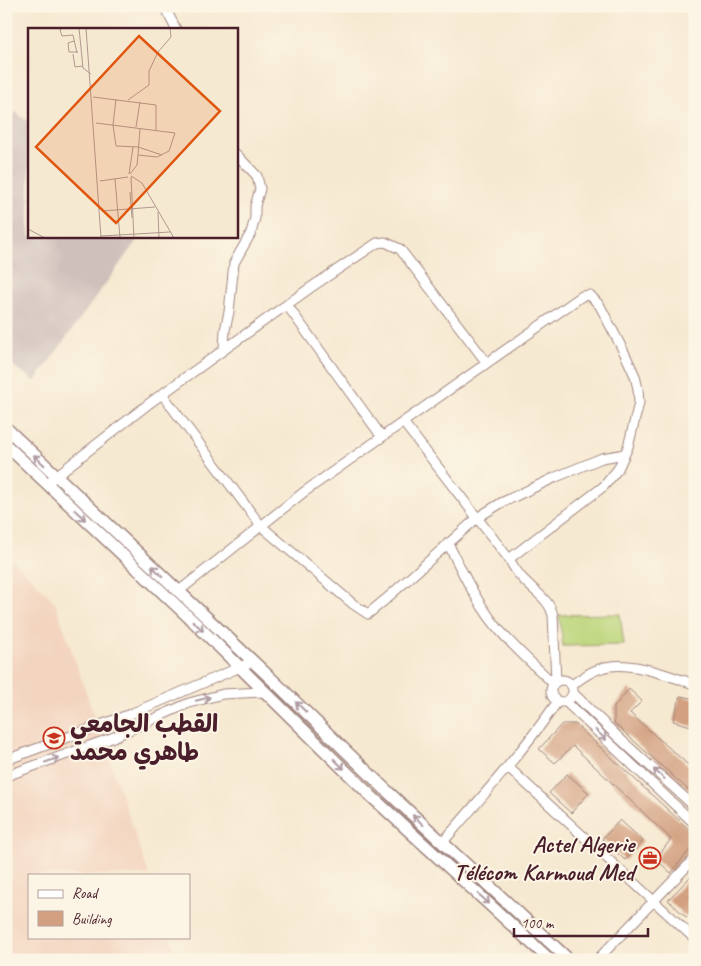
<svg xmlns="http://www.w3.org/2000/svg" width="701" height="966" font-family="Caveat,'Playpen Sans Arabic',sans-serif">
<style>
.built{fill:#f3d4bf}
.industrial{fill:#cfc0bb}
.green{fill:#bcd57a;stroke:#837a52}
.building{fill:#d3a081}
.lines{fill:none;stroke-linecap:round;stroke-linejoin:round}
.minor-casing{stroke:#a0847e;stroke-width:11}
.major-casing{stroke:#a0847e;stroke-width:14}
.minor{stroke:#fff;stroke-width:9}
.major{stroke:#fff;stroke-width:11}
.oneway{stroke:#ae9aa0}
.labels{text-anchor:middle;dominant-baseline:central;stroke-width:4;stroke-linejoin:round;paint-order:stroke}
.poi-label{font-size:24px;font-weight:bold;fill:#4a1f2b;stroke:#fcf5e5;text-anchor:start}
.inset-road{fill:none;stroke:#b1988f;stroke-width:1}
.view{fill:#e0560e;fill-opacity:0.15;stroke:#e0560e;stroke-width:2.5}
.inset-edge{fill:none;stroke:#4a1f2b;stroke-width:2.5}
</style>
<rect width="100%" height="100%" fill="#fcf5e5"/>
<filter id="ink" filterUnits="userSpaceOnUse"><feTurbulence type="fractalNoise" baseFrequency=".02" numOctaves="2"/><feDisplacementMap in="SourceGraphic" scale="10" xChannelSelector="R" yChannelSelector="G"/><feConvolveMatrix kernelMatrix="1 2 1 2 8 2 1 2 1" color-interpolation-filters="sRGB"/></filter>
<filter id="wash" filterUnits="userSpaceOnUse"><feTurbulence type="fractalNoise" baseFrequency=".0096" numOctaves="4" result="noise"/><feDisplacementMap in="SourceGraphic" scale="20" xChannelSelector="R" yChannelSelector="G"/><feGaussianBlur stdDeviation="1.12" result="paint"/><feColorMatrix in="noise" values="0 0 0 0 0 0 0 0 0 0 0 0 0 0 0 0 0 1.4 0 .05"/><feComposite in="paint" operator="in"/></filter>
<g filter="url(#wash)">
<rect width="100%" height="100%" fill="#f6e9d1"/>
<path class="built" d="M6,553L55,602L149,875H29V937H170L178,960H6Z"/>
<path class="industrial" d="M15,112L29,122V236H140L35,381L6,361V124Z"/>
<path class="green" d="M620,614L624,645L563,646L559,615Z"/>
<g id="blocks">
<path class="building" d="M629,689L642,701L630,713L695,771V796L614,723V707Z
M680,696L695,699V727L673,721Z
M562,724H575L692,832L693,846L671,873L656,859L671,839L573,746L555,763L539,749Z
M567,774L589,793L571,813L549,793Z
M620,820L643,841L625,860L602,839Z
M695,872V891L689,897L695,903V908L686,917L668,900Z"/>
</g>
</g>
<g filter="url(#ink)">
<use href="#blocks" fill-opacity="0" stroke="#a0847e" stroke-width="1"/>
<g class="lines">
<g class="minor-casing">
<path id="minor" d="M164,6L176,29
M287,305L382,437
M224,349L225,330L229,312L234,263L251,233L255,218V206L260,189L257,176L236,154
M162,394L261,526L353,604L368,614L386,599L477,518L501,503L556,477L602,458L625,454
M403,422L509,559
M52,479L151,402L310,288L377,243L385,242L400,249L487,363
M448,543C462,572 476,601 496,626C513,647 534,665 553,683
M179,591L304,492L582,296L590,295L600,306L625,354L635,376L638,389L639,403L628,447L618,469L604,486L509,559C514,568 520,577 528,584C538,594 549,600 553,615L556,681
M551 691a11 11 0 1 1 22 0a11 11 0 1 1-22 0Z
M572,685C580,679 589,672 599,669C627,658 667,676 695,684
M573,693L618,737L695,807
M566,702L695,824
M6,760L128,715L252,662
M508,767L695,939
M6,776L109,739L189,703L223,694L264,692
M442,843C482,797 523,751 558,701
M597,960L695,858"/>
</g>
<g class="major-casing">
<path id="major" d="M6,428L280,687L388,792L569,960
M6,445L196,624L371,796L550,960"/>
</g>
<use href="#minor" class="minor"/>
<use href="#major" class="major"/>
</g>
<defs><path id="oneway-shaft" d="M-6 0H5M1.5-3L5.5 0L1.5 3" fill="none" stroke-width="1.6" stroke-linecap="round" stroke-linejoin="round" transform="scale(1.25)"/></defs>
<g class="oneway">
<use href="#oneway-shaft" transform="translate(39 460) rotate(-136)"/>
<use href="#oneway-shaft" transform="translate(80 515) rotate(43)"/>
<use href="#oneway-shaft" transform="translate(157 571) rotate(-136)"/>
<use href="#oneway-shaft" transform="translate(198 626) rotate(44)"/>
<use href="#oneway-shaft" transform="translate(203 699) rotate(-14)"/>
<use href="#oneway-shaft" transform="translate(301 707) rotate(-136)"/>
<use href="#oneway-shaft" transform="translate(601 735) rotate(43)"/>
<use href="#oneway-shaft" transform="translate(52 760) rotate(-19)"/>
<use href="#oneway-shaft" transform="translate(339 764) rotate(45)"/>
<use href="#oneway-shaft" transform="translate(659 774) rotate(-138)"/>
<use href="#oneway-shaft" transform="translate(418 820) rotate(-137)"/>
<use href="#oneway-shaft" transform="translate(484 899) rotate(42)"/>
</g>
</g>
<defs>
<g id="university-ring" transform="scale(1.125)"><circle r="9.5" fill="#fcf5e5" stroke="#c8321e" stroke-width="1.5"/><path d="M0-5L7-2L0 1L-7-2ZM-4 1L0 2.5L4 1V4Q0 6-4 4Z" fill="#c8321e"/></g>
<g id="office-ring" transform="scale(1.125)"><circle r="9.5" fill="#fcf5e5" stroke="#c8321e" stroke-width="1.5"/><path d="M-6-3h4V-5.5h4V-3h4V5H-6ZM-1-4.5V-3h2v-1.5ZM-6 0V1H6V0Z" fill="#c8321e"/></g>
</defs>
<g fill-rule="evenodd">
<use href="#university-ring" x="54" y="738"/>
<use href="#office-ring" x="650" y="858"/>
</g>
<g class="labels">
<g class="poi-label">
<text x="70" y="724">القطب الجامعي<tspan x="70" dy="28">طاهري محمد</tspan></text>
<text x="634" y="844" text-anchor="end">Actel Algerie<tspan x="634" dy="28">Télécom Karmoud Med</tspan></text>
</g>
</g>
<g transform="translate(28 28)">
<rect width="210" height="210" fill="#f6e9d1"/>
<path class="inset-road" d="M35,0L32,2L34,8L45,7L49,25M51,0L55,40L63,46M58,0L73,210M46,13L40,15L41,24H50M45,26L47,39L55,38M65,69L128,77V102M88,71L85,97L88,118L110,119L134,127M100,72L121,57V43L130,24L143,9L142,0M68,95L147,105L141,123L129,129L110,127L109,137L102,146M108,99L112,74M110,127L112,100M101,146L105,119M103,148L114,155L146,210M103,149L106,210M87,151L92,210M72,153L100,149M102,164L104,190M74,183L127,179M130,184L131,210M0,201L17,210M73,208L142,204"/>
<path class="view" d="M111,8L192,83L88,195L8,119Z"/>
<rect width="210" height="210" class="inset-edge"/>
</g>
<rect width="701" height="966" fill="none" stroke="#fcf5e5" stroke-width="25"/>
<rect x="28" y="874" width="162" height="65" fill="#fcf5e5" stroke="#b59f9b"/>
<rect x="38" y="890" width="25" height="8" fill="#ffffff" stroke="#b59f9b"/>
<text x="72" y="898" font-size="15" fill="#4a1f2b">Road</text>
<rect x="38" y="911" width="25" height="15" fill="#d3a081" stroke="#b59f9b"/>
<text x="72" y="924" font-size="15" fill="#4a1f2b">Building</text>
<path d="M514 928v8h134v-8" fill="none" stroke="#4a1f2b" stroke-width="2.5"/>
<text x="521" y="928" font-size="15" fill="#4a1f2b" stroke="#fcf5e5" stroke-width="4" paint-order="stroke">100 m</text>
</svg>
